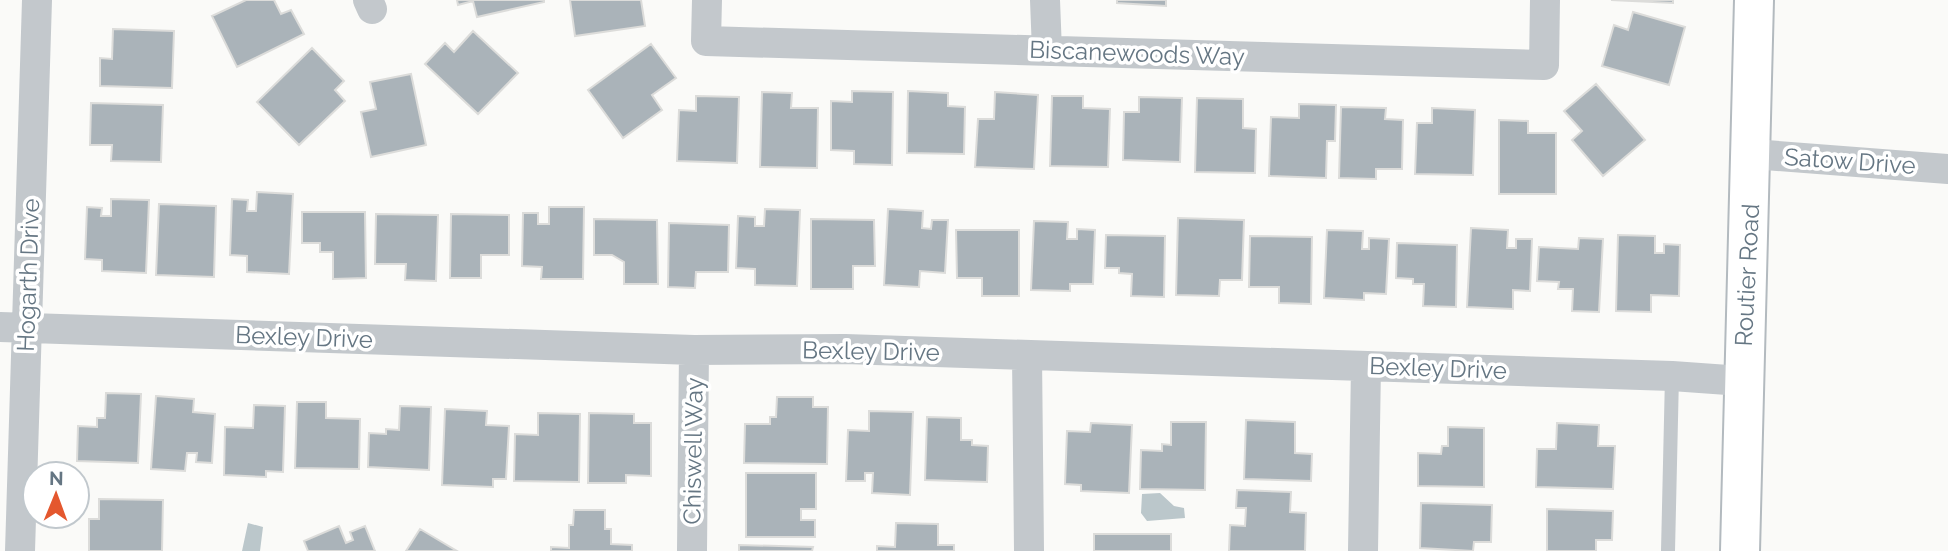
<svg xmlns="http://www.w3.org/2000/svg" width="1948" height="551" font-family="Raleway,sans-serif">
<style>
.water{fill:#bbc7cb}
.building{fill:#aab3b9;stroke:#dcdcda;stroke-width:2}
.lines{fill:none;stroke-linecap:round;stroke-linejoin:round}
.secondary-casing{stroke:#b3babf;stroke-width:42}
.lane{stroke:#c3c8cc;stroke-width:14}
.street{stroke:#c3c8cc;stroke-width:30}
.secondary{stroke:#fff;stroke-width:38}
.labels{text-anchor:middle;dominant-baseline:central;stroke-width:7;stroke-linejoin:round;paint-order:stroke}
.street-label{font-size:24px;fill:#657683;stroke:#fff}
</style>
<rect width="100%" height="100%" fill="#fafaf8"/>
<path class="water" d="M1160,493L1174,506L1184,508L1185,518L1147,521L1141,513L1142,494Z
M248,523L263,527L260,551H242Z"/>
<path class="building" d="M246,0H274L281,14L291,10L304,34L237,67L212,16Z
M457,0H544V2L477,17L473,1L458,5Z
M570,0H641L645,26L575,36Z
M1117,0H1166V6L1117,3Z
M1611,0H1673V3Z
M1633,12L1685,27L1669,85L1602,66L1614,25L1628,30Z
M113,29L174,31L172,88L100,86V58L112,59Z
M473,31L518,73L478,114L425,64L445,43L454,52Z
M651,44L676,78L652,95L662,110L623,138L588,90Z
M312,48L344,81L335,90L345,101L299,145L257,102Z
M411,74L426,145L371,157L361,112L376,109L370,82Z
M1596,84L1645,140L1603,176L1572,140L1582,131L1564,111Z
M852,91L893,92L892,165L854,164V151L831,150V101L852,102Z
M908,91L948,93V106L965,107L964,154L907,153Z
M762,92L792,93L791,108H818L817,168L760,167Z
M995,92L1038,95L1034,169L975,167L978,119H994Z
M696,96L739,97L737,163L677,161L679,110L696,111Z
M1052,96H1083V108L1110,109L1108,167L1050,166Z
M1139,97L1182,98L1180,162L1123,160L1124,112H1139Z
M1197,98L1243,99V128L1256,129L1255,173L1195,172Z
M91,103L163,105L161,162L111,161L112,145H90Z
M1299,104L1336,105L1335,141H1327L1326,178L1269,176L1271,117L1299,118Z
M1341,107L1386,108L1385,119L1403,120L1402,169H1376V179L1339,178Z
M1432,108L1475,110L1473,175L1415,174L1417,123H1432Z
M1499,120L1528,121V133H1556V194H1499Z
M257,192L293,194L289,274L247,272V256L230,255L232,199L248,200L247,211H256Z
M111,199L149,200L146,273L102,271V260L85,259L87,207L102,208L101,216H111Z
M159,204L216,206L214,277L156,275Z
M549,207H584L583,279H541L542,267L522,266L523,213H538V224H549Z
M765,209L800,210L797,286L755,285V269L736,268L738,216L755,217V226H764Z
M888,209L923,211L922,228L931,229L932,220H948L945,273L920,271L919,287L884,285Z
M302,212H365L366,278L333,279V252H320V243H302Z
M376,214L438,215L436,281L405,280L406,264H375Z
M451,214L509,215V255H481V278H450Z
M1178,218L1244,220L1242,280H1220L1219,296L1176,295Z
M594,219L657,220L658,284H624V262L612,255H594Z
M811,219L874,220L875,266H853V289H811Z
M1034,221L1068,222L1067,239H1077V229L1095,230L1093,284H1070V291L1031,290Z
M669,223L729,225L728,272H696L695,288L668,287Z
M1471,228L1508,230L1507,248H1516V239H1532L1530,291L1513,290V309L1467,307Z
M956,230H1019V296H982V278H957Z
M1327,230L1363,231L1362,249H1369V238L1389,239L1386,294L1364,293V300L1324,298Z
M1106,235L1165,236L1164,297L1131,296L1132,274L1119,273V268H1105Z
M1618,235L1655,236V253H1664V244L1680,245L1679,296L1651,295V312L1616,311Z
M1250,236L1312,237L1311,304L1279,303V287H1249Z
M1579,238L1603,239L1599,312L1572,311L1573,289H1558L1559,282L1537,281L1539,247L1578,249Z
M1397,243L1457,245L1456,307L1423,306L1424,284H1413V279L1396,278Z
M106,393L141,394L138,463L77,461L78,426L97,427V418H105Z
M156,396L194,399L193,412L215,414L212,463L196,462L197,453H187L185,471L151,469Z
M777,397H813V407H828L827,464L744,463L745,424H770V417H776Z
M297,402H326V418L360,419L359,469L295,468Z
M254,405L285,406L283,472L266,471V477L224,475L225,427L253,428Z
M400,406L431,407L429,470L368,467L369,433L386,434V429L399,430Z
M445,409L487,411L486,425L509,426L506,479H493V487L442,485Z
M869,411L913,412L910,495L872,493L873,473H865V481H846L848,430L869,431Z
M538,413L580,414L579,482L514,481L515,434L538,435Z
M589,413L634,414V423H651V476L626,475V483H588Z
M927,417L961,418V440H972V445L988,446L987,482L925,480Z
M1246,420L1295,422V453L1312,454L1311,481L1244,479Z
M1171,422H1206L1205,490L1140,489L1141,450L1162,451V444L1171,445Z
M1091,423L1132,425L1129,493L1081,491V485L1065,484L1067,431L1090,432Z
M1557,423L1599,425L1598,446H1615L1613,489L1536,487L1537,449H1556Z
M1448,427L1484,428V487L1418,486V453L1441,454L1442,446H1448Z
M746,473H816V509H801V520H815V537H746Z
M1237,490L1291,492L1290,512L1306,513L1305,551H1229L1230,525L1245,526L1246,508H1236Z
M99,499L163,500L162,551H89V519H99Z
M1421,503L1492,505L1491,542H1474L1473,551L1420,548Z
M1547,509L1613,511L1612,540H1596V551H1547Z
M574,510H605V529H611V544L632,545V551H551V547L569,548V525H573Z
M896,523L938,524V545H954V551H877V546L895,547Z
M339,526L346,543L353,540L350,532L365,526L375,551H308L304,541Z
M420,529L457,551H406Z
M1094,534H1171V551H1094Z
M739,545L813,547L812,551H739Z"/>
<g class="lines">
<g class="secondary-casing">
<path id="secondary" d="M1740,551L1754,0"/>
</g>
<path class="lane" d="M1668,551L1672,376"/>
<path class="street" d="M368,0L372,9
M707,0L706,41L1544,65L1545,0
M1045,0L1047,51
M1752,154L1948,169
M0,327L694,350L845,349L1672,376L1742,381
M1027,355L1029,551
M20,551L37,0
M692,551L694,350
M1363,551L1366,366"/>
<use href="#secondary" class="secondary"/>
</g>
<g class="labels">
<g class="street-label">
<text transform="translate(1137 53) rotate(2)">Biscanewoods Way</text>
<text transform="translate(1850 161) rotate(4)">Satow Drive</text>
<text transform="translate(28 275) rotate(-88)">Hogarth Drive</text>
<text transform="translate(1747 275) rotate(-87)">Routier Road</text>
<text transform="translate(304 337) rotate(2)">Bexley Drive</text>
<text transform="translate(871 351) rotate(1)">Bexley Drive</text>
<text transform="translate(1438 368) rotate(2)">Bexley Drive</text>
<text transform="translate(693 451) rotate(-89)">Chiswell Way</text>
</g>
</g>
<g transform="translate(56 495) rotate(1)"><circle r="33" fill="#ffffff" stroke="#c1c8cd" stroke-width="2"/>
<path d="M0-5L12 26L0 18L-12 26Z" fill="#e4572e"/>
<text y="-10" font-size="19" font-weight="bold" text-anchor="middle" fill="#657683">N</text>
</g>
</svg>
